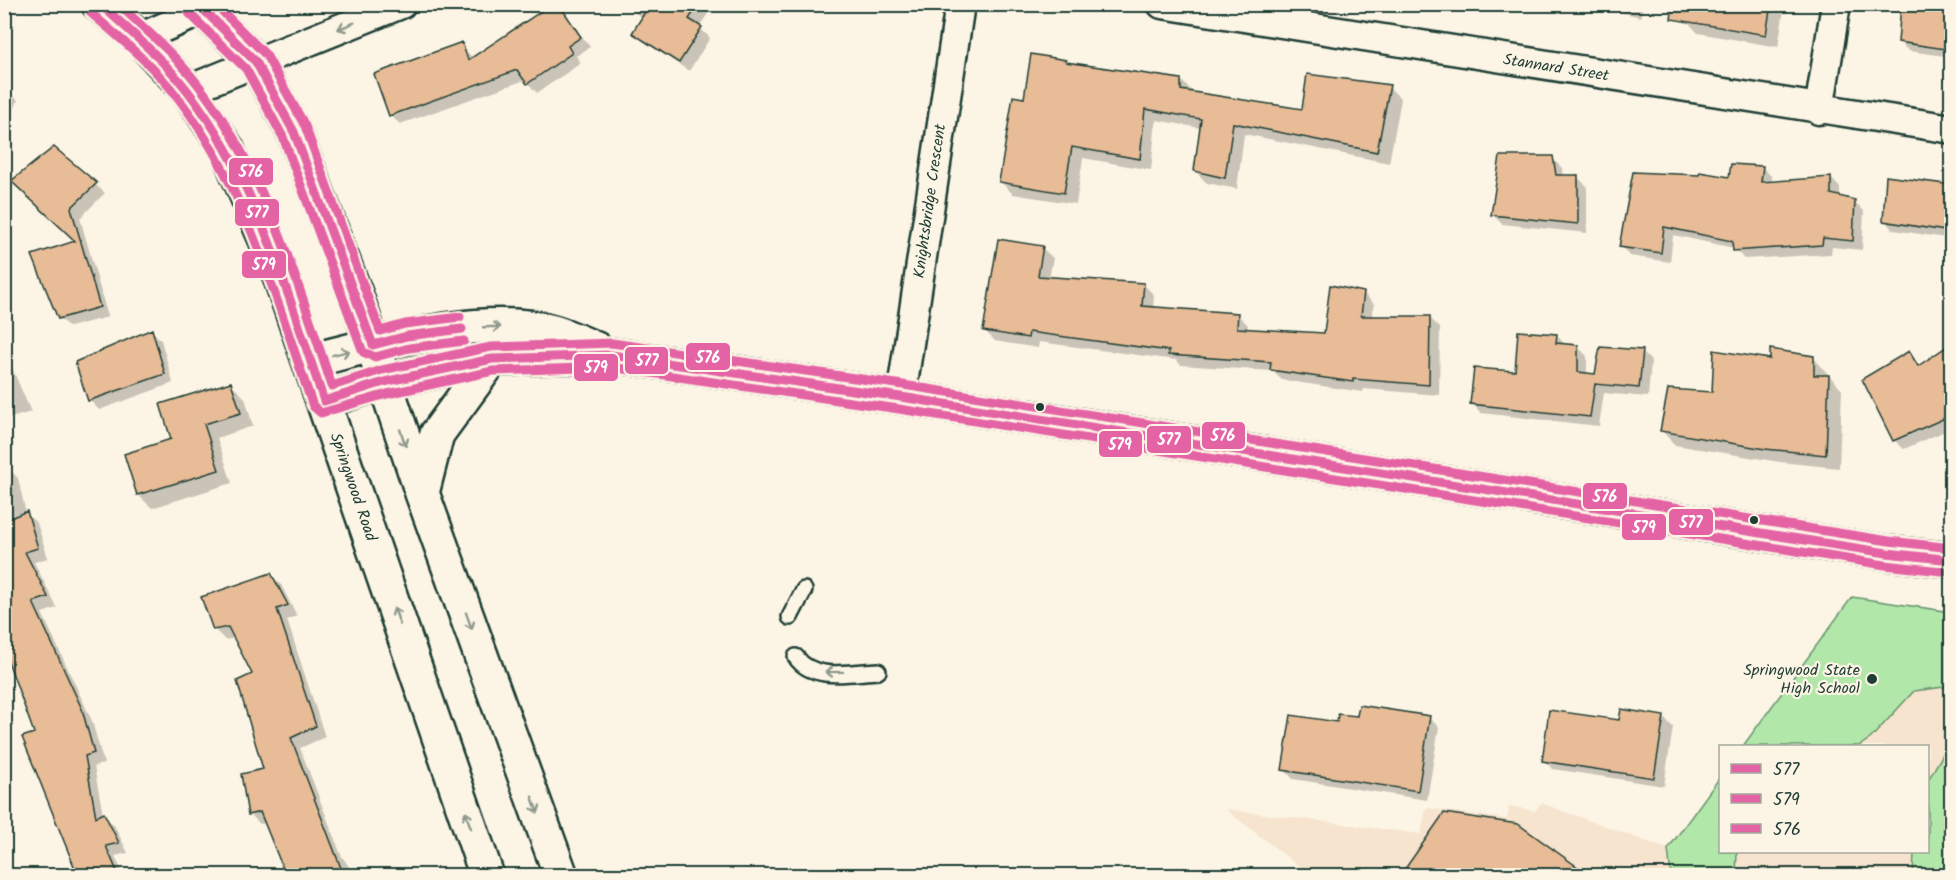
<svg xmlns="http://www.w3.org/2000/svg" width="1956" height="880" font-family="Kalam,sans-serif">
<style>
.built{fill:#f6e4ce}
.green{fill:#b1e7a9;stroke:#68926e;stroke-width:1.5}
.shadow{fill:#0003}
.building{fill:#e7bc97;stroke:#1f3d34;stroke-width:1.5}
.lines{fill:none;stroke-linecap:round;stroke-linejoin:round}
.lane-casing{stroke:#1f3d34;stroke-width:20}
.street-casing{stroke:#1f3d34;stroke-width:33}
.secondary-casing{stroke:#1f3d34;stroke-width:38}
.lane{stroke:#fcf5e5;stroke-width:15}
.street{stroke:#fcf5e5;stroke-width:28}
.secondary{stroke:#fcf5e5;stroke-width:33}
.bus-1-casing{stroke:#fcf5e5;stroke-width:14}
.bus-2-casing{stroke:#fcf5e5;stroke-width:14}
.bus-3-casing{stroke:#fcf5e5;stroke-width:14}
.bus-1{stroke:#e463a4;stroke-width:9}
.bus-2{stroke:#e463a4;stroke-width:9}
.bus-3{stroke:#e463a4;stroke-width:9}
.oneway{stroke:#8e998c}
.bus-dot{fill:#1f3d34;stroke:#fcf5e5;stroke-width:2}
.labels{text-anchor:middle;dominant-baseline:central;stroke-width:4.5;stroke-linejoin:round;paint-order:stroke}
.street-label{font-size:16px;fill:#1f3d34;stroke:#fcf5e5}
.poi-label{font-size:16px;fill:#1f3d34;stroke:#fcf5e5;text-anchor:end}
.line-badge{stroke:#fcf5e5;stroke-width:2}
.badge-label{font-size:16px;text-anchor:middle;font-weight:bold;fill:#fff}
</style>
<rect width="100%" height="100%" fill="#fcf5e5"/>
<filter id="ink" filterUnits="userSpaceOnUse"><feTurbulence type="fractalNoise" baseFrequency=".0167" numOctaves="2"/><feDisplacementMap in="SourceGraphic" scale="12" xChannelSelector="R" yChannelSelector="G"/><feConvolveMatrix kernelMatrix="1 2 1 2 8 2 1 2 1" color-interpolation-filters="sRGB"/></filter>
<g filter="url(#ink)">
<path class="built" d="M1852,597L1951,612V875H1310L1225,809L1421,834L1426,808L1507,819L1509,806L1535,811L1541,803L1668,849L1720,777V852H1928V746H1743Z"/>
<path class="green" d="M1852,597L1951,612V686L1914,691L1871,738L1859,746H1743Z
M1950,742L1951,875H1913L1914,852H1928V780Z
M1720,777V852H1737L1736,875H1671L1668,849Z"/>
<path class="shadow" d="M558,4L590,47L576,56L581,63L537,93L525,80L400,124L390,115L461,44L473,59Z
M621,4H702L709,12L699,27L710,38L689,71L644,42L634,33L643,18Z
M1584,4H1643L1641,17Z
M1688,4H1785L1778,47L1698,33L1686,20Z
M1952,4V57L1909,51L1899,42Z
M1066,61L1069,64L1181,80L1193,92L1303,110L1389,87L1401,99L1389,163L1244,134L1237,189L1207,183L1195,171L1201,128L1156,120L1151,170L1083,158L1076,204L1013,194L1001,182L1025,99Z
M4,89L18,100L4,137Z
M53,148L105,193L80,218L108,317L69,327L59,318L78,242Z
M1552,158L1562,168L1563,177H1577L1587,186V233L1502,224L1493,215Z
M1732,165L1763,168L1772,177L1771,183L1831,178L1840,188V198L1854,201L1864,211L1862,250L1832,247L1831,254L1744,259L1734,248L1673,235L1670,262L1630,256L1621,246L1730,179Z
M1952,186V239L1894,230L1885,220Z
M1042,248L1053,258L1049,279L1143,284L1154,295L1153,309L1237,314L1248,325L1247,330L1325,334L1363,293L1374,304L1372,317H1429L1440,328L1439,395L1364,389L1363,392L1282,380L1272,371L1181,365L1176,360L1039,342L1038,348L995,341L984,330Z
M152,331L161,340L173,383L99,410L90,400Z
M1556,335L1566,345L1577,346L1587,356V375L1596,376L1642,352L1651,361L1648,397L1604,393L1599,426L1481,413L1472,403L1516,373Z
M1952,345V428L1904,449L1894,440L1909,353L1920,366Z
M1813,357L1842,390L1839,468L1780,462L1675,445L1662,431L1714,394L1771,360Z
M4,361L13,370L31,412L4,420Z
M231,384L245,398L253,426L217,438L232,483L152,508L138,495L126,455L173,440Z
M4,468H8L18,478L26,514L37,523L48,558L34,562L57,608L42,613L92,721L104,764L94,766L103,815L114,825L128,853L115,856L124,876H79L24,738L36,734L4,644Z
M271,574L281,585L297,616L287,620L325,737L300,748L341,855L355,876H287L266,823L260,824L250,814L265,770L254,675L235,638L225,640L214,629Z
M1663,717L1673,727L1664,786L1553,769L1543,760L1620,722Z
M1359,718H1429L1439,727L1427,800L1293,779L1284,769L1338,724Z"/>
<path class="building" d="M552,4H559L581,37L568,46L572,53L527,84L517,70L389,116L374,74L462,42L468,60Z
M650,4H699L689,19L702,27L679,63L632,33Z
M1673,4H1771L1766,35L1671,19Z
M1901,4H1952V50L1898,42Z
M1031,54L1066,60V62L1181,79V90L1302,109L1307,74L1390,85L1377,152L1233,123L1225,178L1194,171L1201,119L1145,109L1140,159L1072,147L1064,193L999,182L1013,96L1024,98Z
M54,147L97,183L71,208L100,307L58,319L32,255L75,241L11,181Z
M1500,156H1553L1556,175H1578V224L1491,215Z
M1731,164L1763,166L1761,182L1831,177V194L1855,200L1853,241L1823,238L1822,245L1733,251L1732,241L1664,227L1661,253L1619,247L1633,172L1699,175L1700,172L1729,177Z
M1886,176L1952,185V232L1883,221Z
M998,239L1043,246L1038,276L1144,283L1142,306L1238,313L1237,328L1324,333L1330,285L1364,292L1361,316H1430L1429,385L1353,379V382L1270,370L1271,362L1168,355L1169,351L1029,332L1028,338L983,331Z
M152,329L165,374L88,401L75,362Z
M1518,331L1557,334L1556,343L1578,345V372L1595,374L1600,347L1643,350L1639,388L1595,384L1590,417L1470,404L1474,368L1515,371Z
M1952,343V415L1893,441L1862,379L1909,351L1918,366Z
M1770,349L1814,356V375H1829L1826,455L1765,449L1660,431L1668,389L1712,392L1714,350L1770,359Z
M231,382L241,413L204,424L219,470L137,495L124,454L171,439L160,404Z
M4,511L8,519L27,511L38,548L25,552L48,597L33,602L82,709L94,753L85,756L96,817L104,813L119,843L106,846L119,876H78L22,737L34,733L4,650Z
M271,573L288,605L277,609L316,726L291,738L344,876H286L260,812L248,815L241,774L263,769L237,681L252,674L228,627L213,630L201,597Z
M1359,705L1430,716L1418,791L1282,770L1291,715L1337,722L1338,714L1357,716Z
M1621,709L1664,716L1654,778L1542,761L1549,710L1619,720Z
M1444,813L1518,824L1590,876H1400Z"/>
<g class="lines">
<g class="lane-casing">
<path id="lane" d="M790,617L804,590
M796,657C813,682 852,672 878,671"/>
</g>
<g class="street-casing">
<path id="street" d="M1162,4L1952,129
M139,38L218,4
M188,90L401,4
M1819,110L1836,4
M901,397L960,4"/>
</g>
<g class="secondary-casing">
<path id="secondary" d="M99,4L139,38L188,90L227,149L273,256L487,876
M197,4L256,62L294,132L356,296L422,493L561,876
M310,361C380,343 482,312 553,332C567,336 582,343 596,349
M324,401L384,382L492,359L611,355L901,397L1887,553L1952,560
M422,493L437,434L492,359"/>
</g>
<use href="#lane" class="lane"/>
<use href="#street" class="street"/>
<use href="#secondary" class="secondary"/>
<g class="bus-1-casing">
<path id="bus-1" d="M100,4C130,31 162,58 187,90C257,180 288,295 324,401L384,382L492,359L611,355L901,397L1887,553L1952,560
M198,4L256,62L294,132L373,345L407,336L462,329"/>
</g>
<g class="bus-2-casing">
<path id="bus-2" d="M91,13C122,40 154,66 179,99C247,189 276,300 313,406L321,413L387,394L493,371L610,367L899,409L1885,565L1951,572
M189,13L246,69L283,137L363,352L375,357L409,348L464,341"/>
</g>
<g class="bus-3-casing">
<path id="bus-3" d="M118,4C145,29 173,53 196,82C265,169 297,282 332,386L382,370L491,347L612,343L903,385L1889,541L1952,548
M215,4L266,55L305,126L380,331L405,324L460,317"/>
</g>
<use href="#bus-1" class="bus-1"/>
<use href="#bus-2" class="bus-2"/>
<use href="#bus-3" class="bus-3"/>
</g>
<defs><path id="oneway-shaft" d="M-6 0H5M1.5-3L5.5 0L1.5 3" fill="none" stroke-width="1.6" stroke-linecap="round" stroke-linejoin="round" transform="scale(1.5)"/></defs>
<g class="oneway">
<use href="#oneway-shaft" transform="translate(346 26) rotate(158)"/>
<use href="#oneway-shaft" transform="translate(492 327) rotate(-2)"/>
<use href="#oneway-shaft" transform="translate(341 353) rotate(-14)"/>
<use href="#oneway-shaft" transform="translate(403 438) rotate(71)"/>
<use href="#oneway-shaft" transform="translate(397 616) rotate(-109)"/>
<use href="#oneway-shaft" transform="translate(469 621) rotate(70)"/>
<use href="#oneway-shaft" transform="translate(834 672) rotate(179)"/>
<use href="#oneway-shaft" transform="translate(535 805) rotate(70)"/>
<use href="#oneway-shaft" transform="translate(468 820) rotate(-109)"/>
</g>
</g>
<g class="bus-dot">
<circle cx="1040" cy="407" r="5"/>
<circle cx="1754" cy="520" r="5"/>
<circle cx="1872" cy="679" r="6"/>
</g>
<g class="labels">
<g class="street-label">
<text transform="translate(1556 68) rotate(9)">Stannard Street</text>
<text transform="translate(930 201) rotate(-82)">Knightsbridge Crescent</text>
<text transform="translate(353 487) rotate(71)">Springwood Road</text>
</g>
<g class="poi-label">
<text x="1860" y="670">Springwood State<tspan x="1860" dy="18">High School</tspan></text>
</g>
</g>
<g class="line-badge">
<rect x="228" y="157" width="46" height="29" rx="6" fill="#e463a4"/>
<rect x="234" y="198" width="46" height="29" rx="6" fill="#e463a4"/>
<rect x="241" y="250" width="46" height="29" rx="6" fill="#e463a4"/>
<rect x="685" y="342" width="46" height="29" rx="6" fill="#e463a4"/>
<rect x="624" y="346" width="45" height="29" rx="6" fill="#e463a4"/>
<rect x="573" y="353" width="46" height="29" rx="6" fill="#e463a4"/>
<rect x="1201" y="421" width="45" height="29" rx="6" fill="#e463a4"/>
<rect x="1146" y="425" width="46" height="29" rx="6" fill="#e463a4"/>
<rect x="1098" y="430" width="45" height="28" rx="6" fill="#e463a4"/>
<rect x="1582" y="482" width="46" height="28" rx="6" fill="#e463a4"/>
<rect x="1668" y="508" width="46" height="28" rx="6" fill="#e463a4"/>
<rect x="1621" y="513" width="46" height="28" rx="6" fill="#e463a4"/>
</g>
<g class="badge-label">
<text x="251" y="177">576</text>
<text x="257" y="218">577</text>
<text x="264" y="270">579</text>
<text x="708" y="363">576</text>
<text x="647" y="366">577</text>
<text x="596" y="373">579</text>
<text x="1223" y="441">576</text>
<text x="1169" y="445">577</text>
<text x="1120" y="450">579</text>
<text x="1605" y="502">576</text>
<text x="1691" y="528">577</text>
<text x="1644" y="533">579</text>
</g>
<rect width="1956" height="880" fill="none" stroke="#fcf5e5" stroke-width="24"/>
<rect x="12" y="12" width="1932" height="856" fill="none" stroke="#1f3d34" stroke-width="2" filter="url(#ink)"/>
<rect x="1719" y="745" width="210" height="108" fill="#fcf5e5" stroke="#a4ab9e" stroke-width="1.5"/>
<rect x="1731" y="764" width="30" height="9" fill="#e463a4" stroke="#a4ab9e" stroke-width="1.5"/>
<text x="1773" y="775" font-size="18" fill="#1f3d34">577</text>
<rect x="1731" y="794" width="30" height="9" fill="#e463a4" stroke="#a4ab9e" stroke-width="1.5"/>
<text x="1773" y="805" font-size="18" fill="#1f3d34">579</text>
<rect x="1731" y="824" width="30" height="9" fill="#e463a4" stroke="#a4ab9e" stroke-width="1.5"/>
<text x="1773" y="835" font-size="18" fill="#1f3d34">576</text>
</svg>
